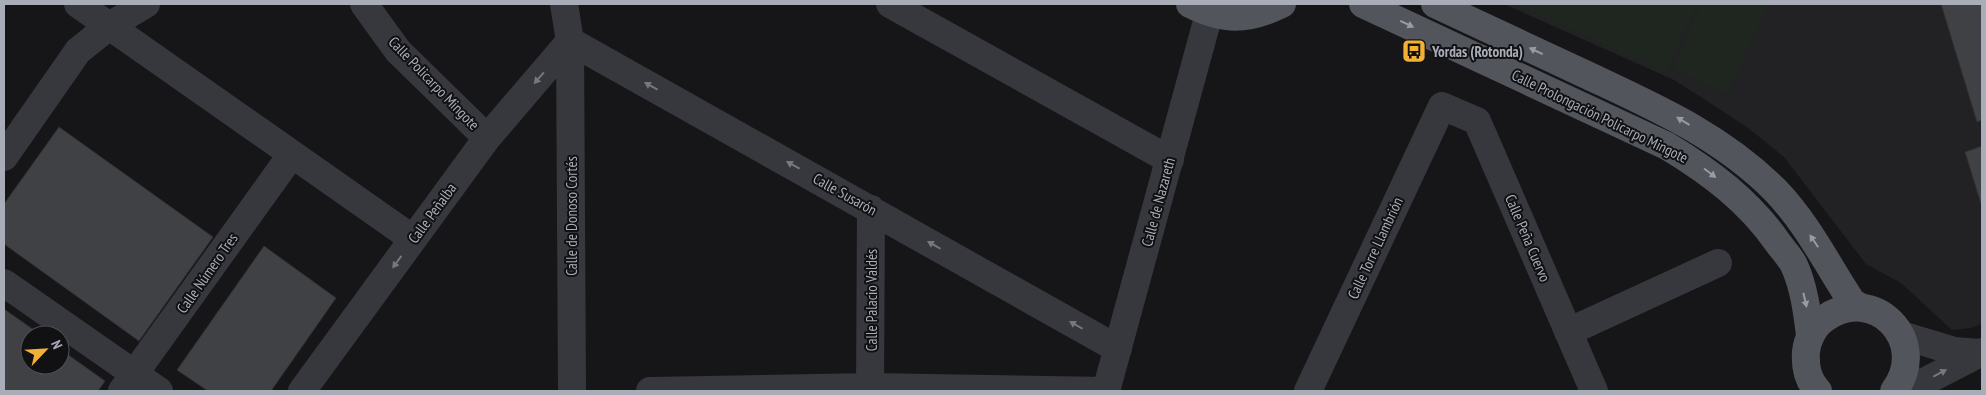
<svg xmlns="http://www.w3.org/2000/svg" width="1986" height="395" font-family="'PT Sans Narrow',sans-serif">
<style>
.built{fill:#222225}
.green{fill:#1e261f}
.building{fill:#404145;stroke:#303034}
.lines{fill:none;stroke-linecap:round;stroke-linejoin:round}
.minor{stroke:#37383d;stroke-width:28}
.major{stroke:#53555c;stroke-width:28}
.oneway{fill:#979ba6}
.oneway2{fill:#757881}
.labels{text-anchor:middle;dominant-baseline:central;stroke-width:4;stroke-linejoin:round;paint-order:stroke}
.poi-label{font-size:15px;font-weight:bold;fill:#a8adb8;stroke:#111113;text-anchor:start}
.street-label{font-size:15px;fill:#a8adb8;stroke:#111113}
</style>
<rect width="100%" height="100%" fill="#161618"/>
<path class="built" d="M1504,4H1982V324L1971,328L1952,330L1901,283L1866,264L1784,157L1747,127L1674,80Z"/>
<path class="green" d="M1516,4H1698L1666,73Z
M1701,4H1769L1727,94L1672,69Z"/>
<path class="building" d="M1941,4H1982V120L1977,122Z
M59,127L213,237L139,341L4,244V204Z
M1982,146V207L1965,152Z
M264,246L336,298L271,391H208L177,370Z
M4,309L41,335H30V365H60V349L105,381L98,391H4Z"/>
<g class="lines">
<path class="minor" d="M78,4L413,239
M364,4L398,51L487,138
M564,4L570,41L572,391
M890,4L1170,160
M570,41L1118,349
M4,157L78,51L109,26L146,4
M4,283L159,391
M1568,332L1718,263
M1901,335L1954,351L1979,353
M122,391L292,154
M302,391L487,138L570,41
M650,391L870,387L1107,391
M870,391L871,209
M1106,391L1209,14
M1308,391L1442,106L1477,121L1594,391
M1899,391L1920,384L1982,352"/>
<path class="major" d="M1190,4C1224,21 1247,21 1282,4
M1363,4L1667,146C1710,172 1749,201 1778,243C1783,250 1790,257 1794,265C1804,287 1807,311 1810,335
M1435,4C1487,28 1538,52 1589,76C1657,108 1721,136 1775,190C1807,223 1827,264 1852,302L1862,308
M1818,391C1808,381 1805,366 1806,352C1807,340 1814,326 1824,319C1874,282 1931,342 1894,391"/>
</g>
<defs><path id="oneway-solid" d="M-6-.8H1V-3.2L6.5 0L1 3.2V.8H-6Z" transform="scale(1.25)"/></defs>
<g class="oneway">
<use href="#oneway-solid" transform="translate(1407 24) rotate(25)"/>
<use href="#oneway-solid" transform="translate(1536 51) rotate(-155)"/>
<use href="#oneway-solid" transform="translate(1683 121) rotate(-149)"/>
<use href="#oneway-solid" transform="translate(1710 173) rotate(37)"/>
<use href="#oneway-solid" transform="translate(1814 241) rotate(-124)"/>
<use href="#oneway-solid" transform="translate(1805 300) rotate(77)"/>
</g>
<g class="oneway2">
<use href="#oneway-solid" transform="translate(539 78) rotate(131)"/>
<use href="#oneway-solid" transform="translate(651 86) rotate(-151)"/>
<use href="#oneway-solid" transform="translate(793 165) rotate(-151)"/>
<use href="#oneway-solid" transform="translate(934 245) rotate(-150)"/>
<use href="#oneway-solid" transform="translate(397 262) rotate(126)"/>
<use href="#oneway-solid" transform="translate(1076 325) rotate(-150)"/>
<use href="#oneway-solid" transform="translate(1940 373) rotate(-28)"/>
</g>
<defs>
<g id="bus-square" transform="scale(1.25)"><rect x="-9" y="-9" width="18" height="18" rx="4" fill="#f2b134" stroke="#111113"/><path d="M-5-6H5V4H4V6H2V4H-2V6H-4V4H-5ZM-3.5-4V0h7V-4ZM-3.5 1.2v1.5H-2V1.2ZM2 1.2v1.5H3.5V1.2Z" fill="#111"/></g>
</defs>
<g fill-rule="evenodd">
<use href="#bus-square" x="1414" y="51"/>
</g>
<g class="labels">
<g class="poi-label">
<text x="1432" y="51">Yordas (Rotonda)</text>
</g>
<g class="street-label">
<text transform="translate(434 83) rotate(46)">Calle Policarpo Mingote</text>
<text transform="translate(1600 116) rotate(26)">Calle Prolongación Policarpo Mingote</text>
<text transform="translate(845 194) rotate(29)">Calle Susarón</text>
<text transform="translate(1158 202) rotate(-75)">Calle de Nazareth</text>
<text transform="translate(432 213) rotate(-54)">Calle Peñalba</text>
<text transform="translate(571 216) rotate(-90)">Calle de Donoso Cortés</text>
<text transform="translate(1528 238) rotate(67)">Calle Peña Cuervo</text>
<text transform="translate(1375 248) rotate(-65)">Calle Torre Llambrión</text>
<text transform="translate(207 273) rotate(-55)">Calle Número Tres</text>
<text transform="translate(871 300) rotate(-90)">Calle Palacio Valdés</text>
</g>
</g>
<rect width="1986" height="395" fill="none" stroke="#a8adb8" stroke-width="10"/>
<g transform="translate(45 350) rotate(65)"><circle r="24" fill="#111113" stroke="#4d4f55"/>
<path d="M0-4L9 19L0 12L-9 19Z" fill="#f2b134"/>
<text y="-8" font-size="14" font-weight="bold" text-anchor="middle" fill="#a8adb8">N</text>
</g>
</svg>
